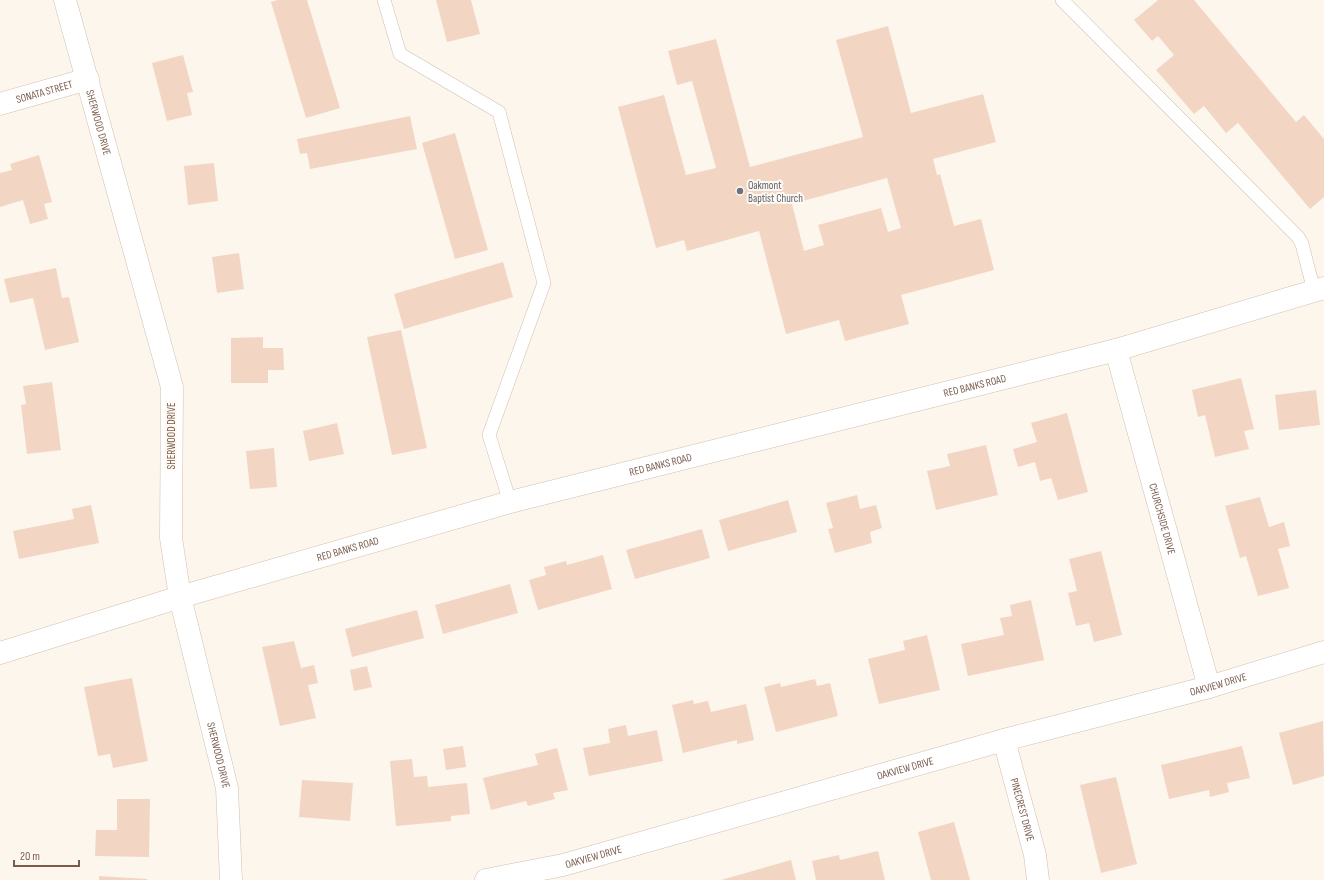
<svg xmlns="http://www.w3.org/2000/svg" width="1324" height="880" font-family="'Sofia Sans Condensed',sans-serif">
<style>
.building{fill:#f3d5c3;fill-rule:evenodd}
.lines{fill:none;stroke-linecap:round;stroke-linejoin:round}
.service-casing{stroke:#d1beb0;stroke-width:14}
.minor-casing{stroke:#d1beb0;stroke-width:23}
.tertiary-casing{stroke:#d1beb0;stroke-width:23}
.service{stroke:#fff;stroke-width:13}
.minor{stroke:#fff;stroke-width:22}
.tertiary{stroke:#fff;stroke-width:22}
.worship-dot{fill:#6b7280;stroke:#fffaf3;stroke-width:1.5}
.labels{text-anchor:middle;dominant-baseline:central;stroke-width:4;stroke-linejoin:round;paint-order:stroke}
.street-label{font-size:11px;fill:#7a5c4d;stroke:#fffaf3}
.worship-label{font-size:11px;fill:#5b616d;stroke:#fffaf3;text-anchor:start}
</style>
<rect width="100%" height="100%" fill="#fdf6ec"/>
<path class="building" d="M278,0H307L340,108L306,118L271,2Z
M436,0H471L480,34L447,42Z
M1158,0H1194L1296,122L1304,115L1324,139V197L1310,209L1238,123L1226,133L1204,106L1194,114L1156,70L1174,55L1158,36L1152,41L1134,20Z
M888,26L911,113L983,94L996,142L933,159L937,175L940,174L954,226L981,219L994,270L901,295L909,324L845,341L839,320L786,334L759,231L687,251L684,240L656,248L618,107L664,95L686,175L716,168L692,81L677,85L668,51L716,39L750,167L863,137L836,40ZM887,178L901,228L888,232L881,208L818,225L824,245L804,251L792,204Z
M183,55L193,92L187,93L192,115L167,121L152,63Z
M410,116L417,149L310,169L307,153L300,154L297,139Z
M455,133L488,250L455,259L422,143Z
M39,155L52,202L44,204L48,219L30,224L23,200L0,207V173L12,170L10,164Z
M214,163L218,201L188,205L184,166Z
M239,253L244,289L217,293L212,257Z
M503,262L513,297L404,329L394,294Z
M56,268L62,298L69,297L79,342L45,350L33,298L10,303L4,279Z
M401,330L427,448L392,455L367,337Z
M263,337V348H283L284,370H268V383H231V338Z
M1241,378L1254,429L1244,431L1249,449L1215,457L1205,415L1198,417L1192,390Z
M52,382L61,450L27,454L21,405L26,404L23,386Z
M1316,390L1320,425L1279,430L1275,395Z
M1067,413L1088,492L1058,500L1051,478L1040,481L1035,462L1018,467L1013,449L1037,442L1031,423Z
M337,423L344,454L309,461L303,431Z
M986,445L998,495L936,510L927,471L950,466L947,454Z
M274,448L277,487L250,489L246,451Z
M857,495L860,509L876,505L882,528L870,532L872,543L835,553L828,529L833,528L826,503Z
M1260,497L1269,527L1284,522L1290,546L1278,549L1289,588L1258,596L1246,556L1240,558L1225,506Z
M788,500L797,532L728,551L719,520Z
M91,505L99,543L19,559L13,531L74,519L72,509Z
M702,529L710,558L635,579L626,550Z
M1101,551L1122,635L1094,642L1089,623L1076,626L1068,593L1077,591L1069,559Z
M603,555L612,589L538,610L529,580L546,575L544,567L566,561L567,565Z
M510,584L518,613L443,634L435,605Z
M1031,600L1044,660L968,676L961,644L1004,635L1000,618L1012,616L1010,605Z
M417,610L424,638L352,657L345,629Z
M927,635L940,690L879,704L868,659L905,650L903,641Z
M294,641L301,668L314,665L318,683L308,685L316,718L280,726L262,647Z
M367,666L372,687L354,691L350,670Z
M132,678L148,761L113,768L110,754L98,756L84,687Z
M815,679L817,686L830,683L838,716L776,732L764,687L780,683L781,687Z
M693,700L694,704L708,701L711,712L746,704L754,740L737,744V740L683,753L672,705Z
M1323,721L1324,776L1293,785L1279,733Z
M626,725L628,736L657,730L663,761L589,776L583,748L610,743L608,729Z
M463,746L466,767L446,770L443,749Z
M1242,746L1250,778L1227,783L1229,792L1210,797L1209,790L1169,799L1161,765Z
M557,748L568,790L553,793L555,799L528,806L526,801L491,810L483,778L538,765L535,754Z
M412,759L414,777L427,776L428,787L467,783L470,814L451,816V821L396,826L390,761Z
M1116,777L1137,864L1101,873L1080,785Z
M302,780L353,783L350,821L299,817Z
M117,799H150L149,857L95,856L96,830H117Z
M954,822L970,880H931L918,832Z
M878,851L885,880H816L812,861L839,855L840,860Z
M791,860L796,880H721Z
M99,876L147,879V880H99Z"/>
<g class="lines">
<g class="service-casing">
<path id="service" d="M384,0L400,54L499,112L544,283L489,435L510,502
M1062,0L1298,237L1302,244L1314,291"/>
</g>
<g class="minor-casing">
<g id="minor">
<path id="s1" d="M65,0L172,387L171,538L180,597L227,788L231,880"/>
<path id="s2" d="M0,104L88,79"/>
<path id="s3" d="M1116,350L1209,687"/>
<path id="s4" d="M1004,740L1035,855L1038,880"/>
<path id="s5" d="M486,880L563,865L1004,740L1209,687L1324,652"/>
</g>
</g>
<g class="tertiary-casing">
<g id="tertiary">
<path id="s6" d="M0,653L180,597L510,502L1116,350L1324,288"/>
</g>
</g>
<use href="#service" class="service"/>
<use href="#minor" class="minor"/>
<use href="#tertiary" class="tertiary"/>
</g>
<circle class="worship-dot" cx="740" cy="191" r="4"/>
<g class="labels">
<g class="street-label">
<text stroke="none"><textPath href="#s2" startOffset="46">SONATA STREET</textPath></text>
<text stroke="none"><textPath href="#s1" startOffset="127">SHERWOOD DRIVE</textPath></text>
<text stroke="none"><textPath href="#s6" startOffset="1011">RED BANKS ROAD</textPath></text>
<text transform="translate(171 436) rotate(-90)">SHERWOOD DRIVE</text>
<text stroke="none"><textPath href="#s6" startOffset="687">RED BANKS ROAD</textPath></text>
<text stroke="none"><textPath href="#s3" startOffset="175">CHURCHSIDE DRIVE</textPath></text>
<text stroke="none"><textPath href="#s6" startOffset="363">RED BANKS ROAD</textPath></text>
<text stroke="none"><textPath href="#s5" startOffset="758">OAKVIEW DRIVE</textPath></text>
<text stroke="none"><textPath href="#s1" startOffset="775">SHERWOOD DRIVE</textPath></text>
<text stroke="none"><textPath href="#s5" startOffset="434">OAKVIEW DRIVE</textPath></text>
<text stroke="none"><textPath href="#s4" startOffset="72">PINECREST DRIVE</textPath></text>
<text stroke="none"><textPath href="#s5" startOffset="110">OAKVIEW DRIVE</textPath></text>
</g>
<g class="worship-label">
<text x="748" y="185">Oakmont<tspan x="748" dy="13">Baptist Church</tspan></text>
</g>
</g>
<path d="M14 860v6h65v-6" fill="none" stroke="#7a5c4d" stroke-width="2"/>
<text x="20" y="860" font-size="12" fill="#7a5c4d" stroke="#fffaf3" stroke-width="3" paint-order="stroke">20 m</text>
</svg>
